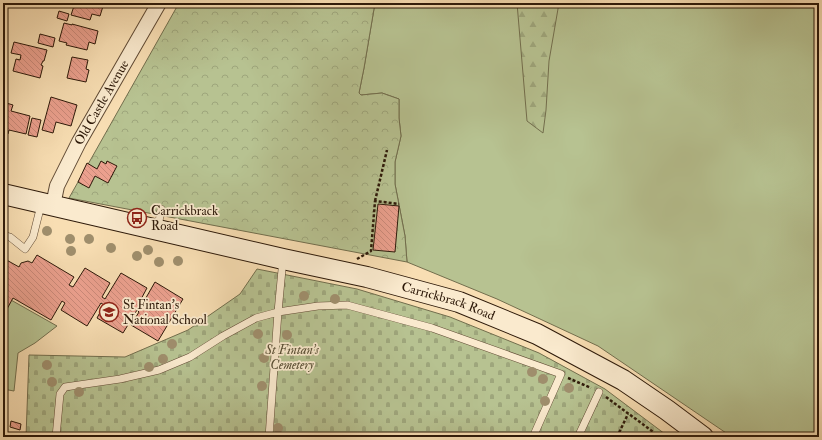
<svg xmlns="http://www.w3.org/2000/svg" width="822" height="440" font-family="'IM FELL Double Pica',serif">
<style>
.grass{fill:#b7c291;stroke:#726e4d}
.forest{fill:url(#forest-firs);stroke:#726e4d}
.cemetery{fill:url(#cemetery-stones);stroke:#726e4d}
.park{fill:url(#park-crowns);stroke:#726e4d}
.building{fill:url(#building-back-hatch);stroke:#2d1909}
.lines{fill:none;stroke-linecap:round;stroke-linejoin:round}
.service-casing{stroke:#604a34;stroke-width:8}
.minor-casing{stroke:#604a34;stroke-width:16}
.secondary-casing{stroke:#2d1909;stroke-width:22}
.path{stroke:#2d1909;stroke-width:2.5;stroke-dasharray:3 2;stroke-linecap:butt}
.service{stroke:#faeace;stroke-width:7}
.minor{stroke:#faeace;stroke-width:14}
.secondary{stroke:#faeace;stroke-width:20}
.tree{fill:#9f8e6c}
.labels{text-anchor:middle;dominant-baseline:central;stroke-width:3.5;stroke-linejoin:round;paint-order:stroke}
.street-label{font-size:13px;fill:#2d1909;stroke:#faeace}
.poi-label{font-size:13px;fill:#2d1909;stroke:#faeace;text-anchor:start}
.park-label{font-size:13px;font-style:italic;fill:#564c32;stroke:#faeace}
</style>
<defs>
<pattern id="forest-firs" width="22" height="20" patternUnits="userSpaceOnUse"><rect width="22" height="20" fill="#b7c291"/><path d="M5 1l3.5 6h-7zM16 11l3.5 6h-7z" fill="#9ea67c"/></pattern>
<pattern id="cemetery-stones" width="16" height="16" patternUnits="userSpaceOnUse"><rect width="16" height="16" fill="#b7c291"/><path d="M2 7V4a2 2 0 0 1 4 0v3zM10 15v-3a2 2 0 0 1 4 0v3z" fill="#9ea67c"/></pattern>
<pattern id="park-crowns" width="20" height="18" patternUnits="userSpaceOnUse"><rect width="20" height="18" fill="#b7c291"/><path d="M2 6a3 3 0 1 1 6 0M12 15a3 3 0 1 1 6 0" fill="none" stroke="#9ea67c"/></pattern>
<pattern id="building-back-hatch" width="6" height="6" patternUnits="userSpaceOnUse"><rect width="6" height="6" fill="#eba08e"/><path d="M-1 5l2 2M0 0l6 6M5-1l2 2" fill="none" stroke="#ca8979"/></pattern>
</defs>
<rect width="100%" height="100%" fill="#f8deb3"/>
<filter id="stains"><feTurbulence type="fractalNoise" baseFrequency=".005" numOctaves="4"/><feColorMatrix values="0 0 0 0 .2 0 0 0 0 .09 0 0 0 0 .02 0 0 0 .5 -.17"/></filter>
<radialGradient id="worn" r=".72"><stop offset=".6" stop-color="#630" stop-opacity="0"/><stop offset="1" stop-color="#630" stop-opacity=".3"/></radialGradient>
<path class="grass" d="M375,3H819V437H732L598,346L497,299L407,262L405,236L395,184V162L401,136L399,118V99L382,93L361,95L359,93L364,68Z
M11,300L57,326L35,343L18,353L14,391L3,389V312Z"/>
<path class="forest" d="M517,3H559L549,61L546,110L543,133L527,121Z"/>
<path class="cemetery" d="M257,269L357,289L450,317L539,353L605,389L669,437H26L29,355L125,357L188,330L240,294Z"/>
<path class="park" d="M179,3H375L364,68L359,93L361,95L382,93L399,99V118L401,136L395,162V184L405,236L407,262L69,198Z"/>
<path class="building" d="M75,3H104L100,16L92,14L90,20L71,15Z
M59,11L69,14L67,21L57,18Z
M64,23L72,25V24L98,31L95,44L89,42L87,50L66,45L67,43L59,41Z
M40,34L55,38L53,47L38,43Z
M14,42L47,50L44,61H43L41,65L43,66L40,78L13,71L16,59L20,60L21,55L11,53Z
M72,57L88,60L86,69L89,70L86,82L67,78Z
M51,97L77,105L71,126L56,122L53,133L42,130Z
M3,102L13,105L11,111L30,116L26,134L9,130L8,134L3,133Z
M32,118L41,120L37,137L28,135Z
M101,161L106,164L107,161L117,166L108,183L95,176L89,188L78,182L87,163L97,169Z
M378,204L399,206L395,252L373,250Z
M37,255L74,277L69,285L73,287L85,268L110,283L102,297L105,299L121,273L147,288L140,301L143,303L155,282L183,299L158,341L131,325L139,312L137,310L123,333L97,318L104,305L101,303L87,326L61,310L65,303L62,301L51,320L13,298L7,309L3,307V258L19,267L21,263L28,261L32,263Z
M11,421L21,424L20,430L10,427Z"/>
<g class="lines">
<g class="service-casing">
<path id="service" d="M158,228L161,209
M3,235L10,237L25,249L33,237L41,205
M56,437L60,394L65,387L120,379L159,370L190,357L223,336L256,318L278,312L318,306L347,305L432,328L561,374L533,437
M269,437L278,312L283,259
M578,437L599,392"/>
</g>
<g class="minor-casing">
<g id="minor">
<path id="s1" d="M53,205L57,186L79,142L159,3"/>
</g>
</g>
<g class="secondary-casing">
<g id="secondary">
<path id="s2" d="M3,194L283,259L367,277L459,302L537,334L623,380L667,410L703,437"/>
</g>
</g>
<path class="path" d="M375,201L387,150
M357,259L371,251L375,201L399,204
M568,378L591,388
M606,397L660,437
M617,437L628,414"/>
<use href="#service" class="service"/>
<use href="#minor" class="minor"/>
<use href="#secondary" class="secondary"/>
</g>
<g class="tree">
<circle cx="47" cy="231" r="5"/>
<circle cx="70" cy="239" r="5"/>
<circle cx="89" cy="239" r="5"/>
<circle cx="111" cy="248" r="5"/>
<circle cx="148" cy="250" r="5"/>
<circle cx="71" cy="251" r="5"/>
<circle cx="137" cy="256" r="5"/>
<circle cx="178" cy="261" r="5"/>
<circle cx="159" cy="262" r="5"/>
<circle cx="304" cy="296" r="5"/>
<circle cx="335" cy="299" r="5"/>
<circle cx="258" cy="334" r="5"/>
<circle cx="287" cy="335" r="5"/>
<circle cx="172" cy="344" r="5"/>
<circle cx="264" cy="358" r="5"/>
<circle cx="163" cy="359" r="5"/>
<circle cx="47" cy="365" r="5"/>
<circle cx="149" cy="367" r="5"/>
<circle cx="532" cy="372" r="5"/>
<circle cx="543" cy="379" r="5"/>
<circle cx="52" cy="382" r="5"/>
<circle cx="262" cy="386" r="5"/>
<circle cx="569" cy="388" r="5"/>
<circle cx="79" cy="392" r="5"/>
<circle cx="545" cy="401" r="5"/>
<circle cx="278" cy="428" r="5"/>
</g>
<defs>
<g id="bus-ring" transform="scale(1)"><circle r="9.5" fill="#faeace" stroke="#8f2418" stroke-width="1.5"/><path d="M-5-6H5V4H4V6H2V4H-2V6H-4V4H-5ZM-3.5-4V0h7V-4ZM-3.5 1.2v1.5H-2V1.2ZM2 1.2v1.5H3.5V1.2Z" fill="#8f2418"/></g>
<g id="school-ring" transform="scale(1)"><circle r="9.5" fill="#faeace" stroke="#8f2418" stroke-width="1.5"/><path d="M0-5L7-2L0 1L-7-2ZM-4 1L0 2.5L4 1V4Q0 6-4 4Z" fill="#8f2418"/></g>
</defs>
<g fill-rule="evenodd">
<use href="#bus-ring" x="137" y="218"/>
<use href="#school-ring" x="109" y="312"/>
</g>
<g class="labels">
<g class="street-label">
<text stroke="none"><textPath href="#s1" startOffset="114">Old Castle Avenue</textPath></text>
<text stroke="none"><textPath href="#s2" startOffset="458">Carrickbrack Road</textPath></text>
</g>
<g class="poi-label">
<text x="151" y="211">Carrickbrack<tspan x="151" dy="15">Road</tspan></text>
<text x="123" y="305">St Fintan's<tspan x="123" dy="15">National School</tspan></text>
</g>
<g class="park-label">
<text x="292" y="350">St Fintan's<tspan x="292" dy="15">Cemetery</tspan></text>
</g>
</g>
<rect width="822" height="440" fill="none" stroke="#f8deb3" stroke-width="16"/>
<rect x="4" y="4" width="814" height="432" fill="none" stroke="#2d1909" stroke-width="2"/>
<rect x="8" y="8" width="806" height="424" fill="none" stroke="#2d1909"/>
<rect width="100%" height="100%" filter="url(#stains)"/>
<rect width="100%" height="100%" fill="url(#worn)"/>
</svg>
